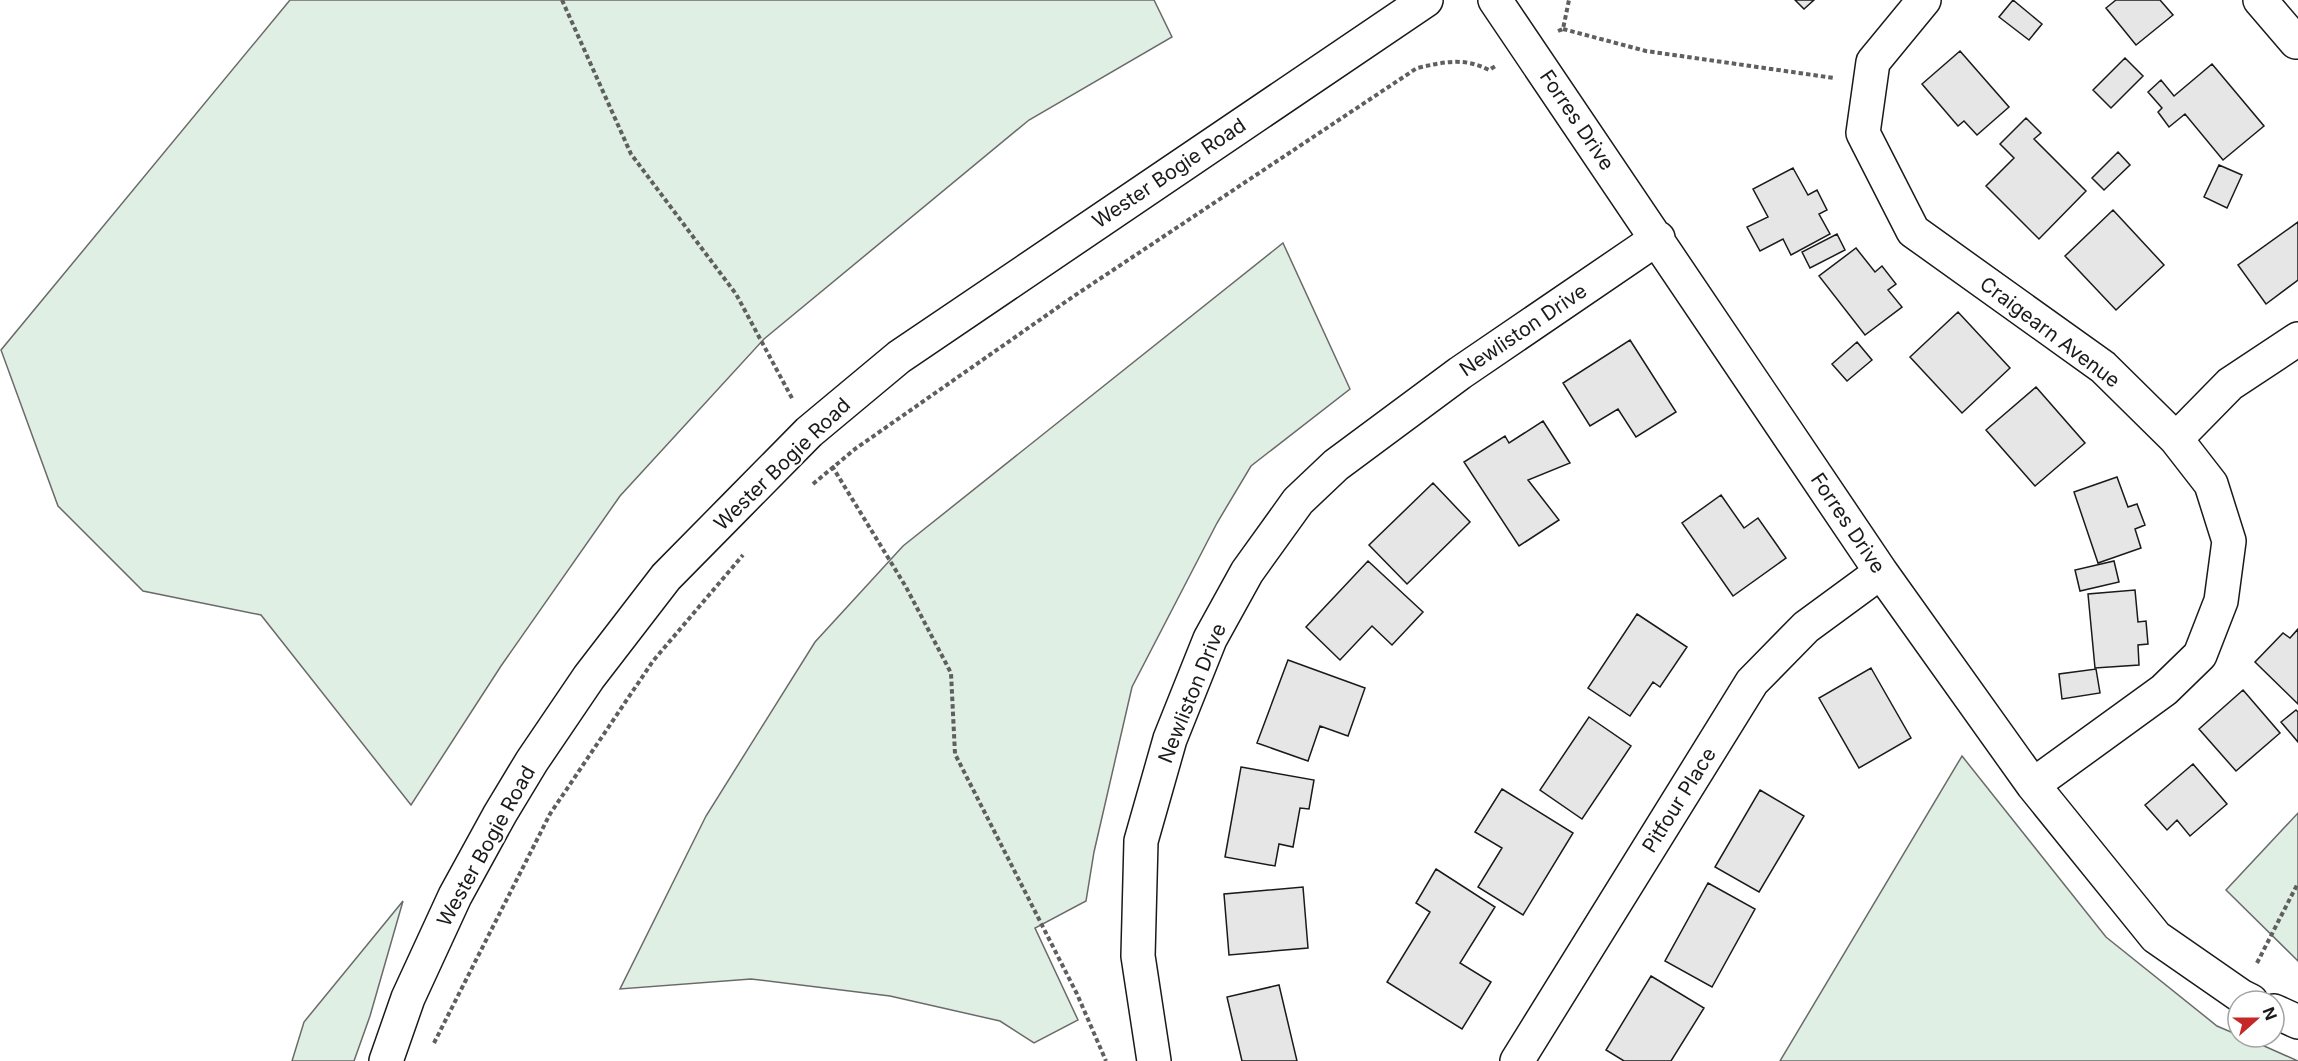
<svg xmlns="http://www.w3.org/2000/svg" width="2298" height="1061" font-family="Inter,sans-serif">
<style>
.green{fill:#e0efe3;stroke:#6a6a6a;stroke-width:1.5}
.building{fill:#e6e6e6;stroke:#1a1a1a;stroke-width:1.5}
.lines{fill:none;stroke-linecap:round;stroke-linejoin:round}
.minor-casing{stroke:#1a1a1a;stroke-width:36}
.major-casing{stroke:#1a1a1a;stroke-width:36}
.path{stroke:#5f5f5f;stroke-width:4;stroke-dasharray:4.5 3;stroke-linecap:butt}
.minor{stroke:#fff;stroke-width:33}
.major{stroke:#fff;stroke-width:33}
.labels{text-anchor:middle;dominant-baseline:central;stroke-width:4.5;stroke-linejoin:round;paint-order:stroke}
.street-label{font-size:20px;fill:#1a1a1a;stroke:#fff}
</style>
<rect width="100%" height="100%" fill="#fff"/>
<path class="green" d="M290,0H1154L1172,37L1029,120L764,339L620,496L501,666L411,805L261,615L143,591L58,506L1,350Z
M1283,243L1350,389L1251,466L1217,523L1132,687L1094,852L1086,901L1035,928L1078,1020L1034,1043L1000,1021L890,996L751,979L620,989L706,816L815,642L903,546Z
M1962,756L2106,937L2217,1026L2238,1035V1037H2244L2298,1061H1780Z
M2298,813V961L2226,890Z
M403,901L370,1016L354,1061H292L304,1022Z"/>
<path class="building" d="M1795,0H1814L1804,9Z
M2013,0L2042,24L2029,40L1999,17Z
M2116,0H2160L2173,15L2136,45L2106,8Z
M1960,51L2009,107L1977,135L1964,121L1958,126L1922,84Z
M2125,58L2143,76L2111,108L2093,90Z
M2212,64L2264,126L2223,160L2185,114L2169,127L2158,112L2162,108L2148,92L2161,80L2174,96Z
M2026,118L2041,133L2034,139L2086,191L2039,239L1986,186L2014,158L2000,144Z
M2118,152L2130,165L2104,190L2092,178Z
M2219,165L2242,175L2227,208L2204,197Z
M1793,168L1808,195L1817,190L1827,210L1819,214L1830,234L1791,255L1783,239L1760,251L1747,227L1768,217L1753,189Z
M2113,210L2164,265L2116,310L2065,256Z
M2298,222V280L2266,304L2238,265Z
M1837,234L1845,250L1810,268L1802,252Z
M1856,248L1875,272L1882,266L1896,284L1888,290L1902,307L1865,335L1819,276Z
M1958,312L2010,368L1962,413L1910,357Z
M1630,340L1676,412L1636,437L1618,409L1590,426L1563,383Z
M1857,342L1872,360L1847,381L1832,364Z
M2036,387L2085,443L2035,486L1986,430Z
M1543,421L1570,463L1528,480L1559,520L1519,546L1464,462L1505,436L1509,443Z
M2117,477L2128,507L2137,504L2145,525L2135,529L2141,548L2098,563L2074,492Z
M1433,483L1470,522L1407,584L1369,545Z
M1721,495L1744,528L1758,518L1786,558L1733,596L1682,523Z
M1368,561L1423,612L1392,645L1372,626L1340,660L1306,627Z
M2114,561L2119,582L2080,591L2075,570Z
M2135,590L2138,622L2146,621L2148,644L2138,645L2139,665L2095,668L2088,594Z
M1637,614L1687,647L1660,687L1653,682L1630,716L1588,688Z
M2298,629V704L2255,662L2283,633L2290,638Z
M1288,660L1365,688L1348,736L1320,726L1308,761L1257,743Z
M1871,668L1911,738L1859,768L1819,698Z
M2096,669L2100,693L2062,699L2059,674Z
M2243,690L2280,733L2236,771L2199,729Z
M2296,710L2298,712V742L2281,722Z
M1589,717L1631,746L1582,819L1540,790Z
M2193,764L2227,804L2190,836L2177,820L2167,830L2145,805Z
M1241,767L1314,780L1309,809L1300,808L1293,847L1279,844L1275,866L1225,857Z
M1502,789L1573,833L1523,915L1478,887L1502,848L1475,832Z
M1760,790L1804,816L1759,892L1715,867Z
M1436,869L1495,907L1460,963L1491,982L1462,1029L1387,982L1430,912L1416,903Z
M1708,883L1755,909L1712,987L1665,961Z
M1303,887L1308,948L1229,955L1224,894Z
M1651,976L1704,1008L1671,1061H1624L1606,1050Z
M1279,985L1297,1061H1242L1227,997Z"/>
<g class="lines">
<g class="minor-casing">
<path id="minor" d="M1495,0L1881,572L2033,785L2156,937L2241,996L2251,1001
M1924,0L1873,62L1863,133L1913,231L2103,367L2176,439L2211,484L2229,541L2221,601L2200,655L2164,690L2033,785
M2260,0L2296,42
M2176,439L2230,384L2298,339
M2274,1011L2298,1022
M1154,1061L1138,956L1141,841L1170,739L1210,639L1247,572L1298,501L1336,465L1460,373L1658,238
M1517,1061L1752,682L1806,627L1881,572"/>
</g>
<g class="major-casing">
<path id="major" d="M386,1061L408,998L455,896L500,814L532,761L589,677L666,577L736,506L809,432L899,357L1426,0"/>
</g>
<path class="path" d="M562,0L631,154L736,294L793,400
M1563,29L1646,51L1834,78
M1558,31L1563,29L1569,0
M832,466L906,587L951,673L955,754L1077,994L1106,1061
M813,484L855,449L1074,296L1417,68C1444,62 1464,57 1489,70L1497,65
M2257,963L2298,883
M434,1043L550,814L653,661L743,555"/>
<use href="#minor" class="minor"/>
<use href="#major" class="major"/>
</g>
<g class="labels">
<g class="street-label">
<text transform="translate(1577 120) rotate(56)">Forres Drive</text>
<text transform="translate(1169 173) rotate(-34)">Wester Bogie Road</text>
<text transform="translate(1523 330) rotate(-34)">Newliston Drive</text>
<text transform="translate(2050 332) rotate(37)">Craigearn Avenue</text>
<text transform="translate(782 464) rotate(-44)">Wester Bogie Road</text>
<text transform="translate(1848 523) rotate(56)">Forres Drive</text>
<text transform="translate(1192 693) rotate(-68)">Newliston Drive</text>
<text transform="translate(1679 800) rotate(-58)">Pitfour Place</text>
<text transform="translate(486 846) rotate(-61)">Wester Bogie Road</text>
</g>
</g>
<g transform="translate(2256 1019) rotate(69)"><circle r="28" fill="#ffffff" stroke="#a3a3a3" stroke-width="1.5"/>
<path d="M0-4.5L10 22L0 15L-10 22Z" fill="#c62828"/>
<text y="-9" font-size="16" font-weight="bold" text-anchor="middle" fill="#1a1a1a">N</text>
</g>
</svg>
